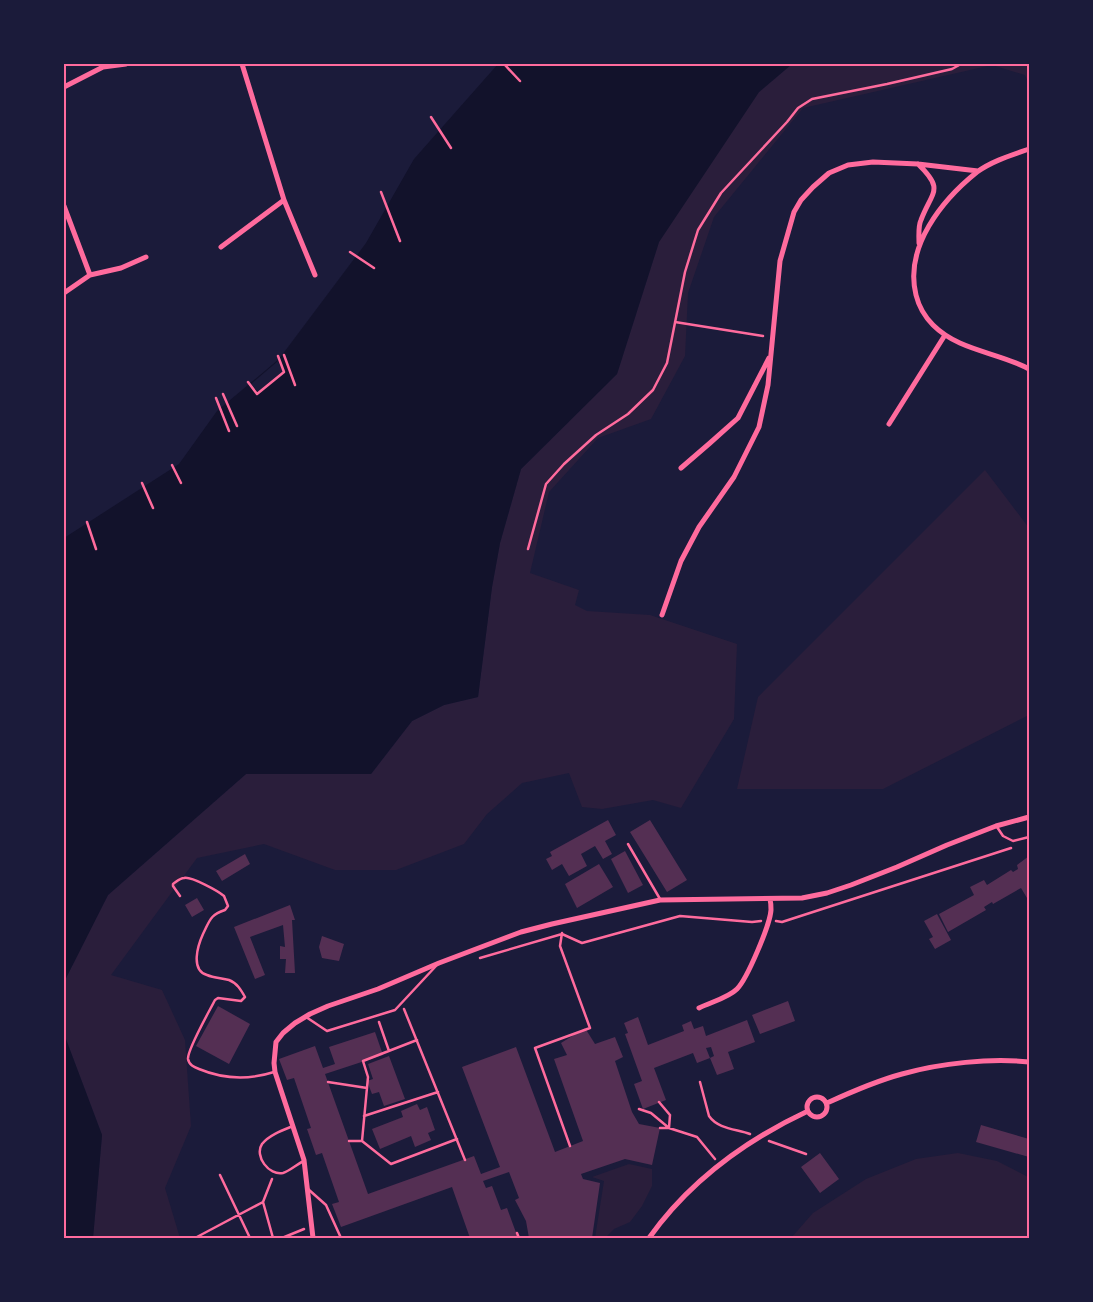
<svg xmlns="http://www.w3.org/2000/svg" width="1093" height="1302" font-family="'PT Sans',sans-serif">
<style>
.green{fill:#2a1e3b}
.water{fill:#12122b}
.pier{fill:#1b1b3a}
.building{fill:#542f53}
.lines{fill:none;stroke-linecap:round;stroke-linejoin:round}
.path{stroke:#ff6b9d;stroke-width:2.5}
.service{stroke:#ff6b9d;stroke-width:2.5}
.minor{stroke:#ff6b9d;stroke-width:5}
.neatline{fill:none;stroke:#ff6b9d;stroke-width:2}
</style>
<rect width="100%" height="100%" fill="#1b1b3a"/>
<path class="green" d="M792,64H1029V84L1025,75L992,65L803,108L714,217L688,293L685,356L651,419L598,438L549,492L530,573L579,590L575,605L587,611L650,615L737,644L734,719L681,808L653,800L602,809L582,807L569,773L522,783L487,814L464,844L396,870H335L264,844L197,858L111,975L162,990L185,1040L191,1126L165,1188L180,1238H93L102,1135L64,1034V982L108,895L246,774H371L412,721L444,705L478,697L492,587L500,543L521,469L617,374L659,242L759,92Z
M985,470L1029,528V715L883,789H737L758,697Z
M958,1153L997,1161L1028,1177L1029,1179V1238H791L813,1213L866,1179L916,1159Z
M629,1164L652,1169V1186L642,1206L630,1222L614,1229L605,1238H595L604,1181L592,1177Z"/>
<path class="water" d="M498,64H792L759,92L659,242L617,374L521,469L500,543L492,587L478,697L444,705L412,721L371,774H246L108,895L64,982V538L179,464L217,411L279,359L366,243L414,159Z
M64,1034L102,1135L93,1238H64Z"/>
<path class="pier" d="M278,361L283,372L258,392L251,384Z"/>
<path class="building" d="M608,820L616,835L605,841L612,854L603,859L595,846L581,854L587,866L569,876L562,864L552,870L546,859L552,856L550,852Z
M650,820L687,880L667,892L630,832Z
M625,851L643,885L628,893L611,859Z
M245,854L250,864L222,881L216,871Z
M1029,856V897L1027,898L1021,888L993,904L992,902L984,907L986,910L948,932L939,914L974,895L970,887L984,880L987,885L1011,870L1013,872L1018,869L1017,865Z
M599,864L613,887L577,908L565,884Z
M197,898L204,910L192,917L185,905Z
M290,905L295,920H292L295,973H285L286,959H280V946L285,947L283,925L250,937L265,975L255,979L234,927Z
M937,914L951,940L935,949L929,939L933,937L924,921Z
M322,936L344,944L339,961L322,958L319,947Z
M788,1001L795,1021L760,1034L752,1015Z
M218,1006L250,1024L229,1064L196,1046Z
M638,1017L648,1045L684,1031L682,1025L691,1021L694,1029L703,1026L706,1036L747,1020L755,1042L728,1052L734,1069L717,1075L710,1058L714,1056L711,1047L706,1048L710,1058L697,1063L693,1053L654,1068L666,1100L643,1109L634,1084L642,1081L625,1034L628,1033L624,1023Z
M585,1028L595,1044L615,1037L623,1057L615,1061L632,1112L639,1124L660,1128L652,1165L625,1159L581,1174L583,1179L600,1183L592,1238H529L526,1221L515,1200L519,1198L509,1172L483,1181L486,1188L492,1186L501,1210L507,1208L518,1238H470L452,1187L341,1227L332,1204L339,1202L322,1153L316,1155L307,1129L311,1128L294,1078L287,1080L279,1059L315,1046L323,1068L335,1064L329,1047L375,1032L383,1055L325,1074L368,1194L474,1156L481,1174L500,1167L462,1067L516,1047L555,1152L583,1141L554,1059L567,1055L561,1043Z
M389,1056L405,1099L384,1106L379,1092L372,1094L367,1081L373,1079L368,1064Z
M417,1104L420,1110L427,1107L435,1130L428,1133L431,1140L415,1147L411,1136L380,1149L372,1129L403,1117L401,1111Z
M981,1125L1029,1139V1157L976,1142Z
M820,1153L839,1179L820,1193L801,1167Z"/>
<g class="lines">
<path class="path" d="M504,64L520,81
M431,117L451,148
M381,192L400,241
M350,252L374,268
M675,322L763,336
M284,355L295,385
M248,382L257,394L284,372L278,356
M223,394L237,426
M216,398L229,431
M172,465L181,483
M142,483L153,508
M87,522L96,549
M528,549L546,484L564,464L596,435L628,414L653,390L667,363L685,272L698,230L721,193L787,122L798,108L812,99L887,84L952,69L961,64
M776,921L782,922L1011,848
M562,933L560,946L590,1028L535,1048L570,1146
M480,958L562,934L582,943L680,916L752,922L761,921
M404,1009L465,1160
M379,1022L389,1051
M328,1082L367,1088
M700,1082L709,1116C718,1129 736,1129 750,1134
M659,1102L670,1115L669,1128H660
M639,1109L651,1113L669,1128L697,1137L715,1159
M364,1116L438,1092
M349,1141H362L368,1077L363,1061L417,1040
M362,1141L391,1164L457,1139
M769,1141L806,1154
M220,1175L250,1238
M272,1179L263,1202L273,1238
M517,1233L519,1238
M195,1238L263,1202
M282,1238L304,1229"/>
<path class="service" d="M997,827L1003,836L1013,841L1029,837
M628,844L660,899
M180,896L173,886V884C176,882 180,878 184,878C191,876 218,891 224,896L228,906L225,910C210,915 210,920 203,934C198,945 190,970 207,975C214,978 222,978 229,980C237,983 241,990 245,997L241,1001L218,998L215,1000C210,1010 187,1050 188,1059C189,1065 194,1067 199,1069C223,1079 249,1080 274,1072
M306,1017L327,1031L395,1010L436,966
M293,1126C283,1130 269,1135 262,1144C254,1156 269,1176 283,1173C290,1171 297,1164 304,1161
M308,1189L326,1205L341,1238"/>
<path class="minor" d="M242,64L284,200L315,275
M64,87L103,67L126,64
M1029,149C1012,155 992,161 977,172C942,200 904,247 916,295C919,307 925,317 933,325C959,351 998,352 1029,369
M918,164C945,190 932,191 921,220C918,226 919,236 919,243
M64,206L90,275
M221,247L284,200
M64,293L90,275L121,268L146,257
M889,424L945,335
M681,468L710,443L738,418L769,358
M662,615L681,561L699,527L734,477L759,427L768,385L780,261L794,212L801,200L813,187L829,173L848,165L873,162L918,164L978,171
M699,1008C711,1002 728,998 737,989C747,979 770,925 771,910C771,907 771,903 770,899
M807 1107a10 10 0 1 1 20 0a10 10 0 1 1-20 0Z
M827,1103C851,1092 876,1081 902,1074C941,1063 990,1058 1029,1062
M313,1238L304,1160L275,1072L274,1063L276,1042L283,1033L295,1023L310,1014L328,1006L378,989L439,963L521,932L552,924L660,900L802,898L827,893L851,885L897,867L947,845L996,826L1029,817
M649,1238C689,1182 746,1140 808,1111"/>
</g>
<rect width="1093" height="1302" fill="none" stroke="#1b1b3a" stroke-width="130"/>
<rect x="65" y="65" width="963" height="1172" class="neatline"/>
</svg>
